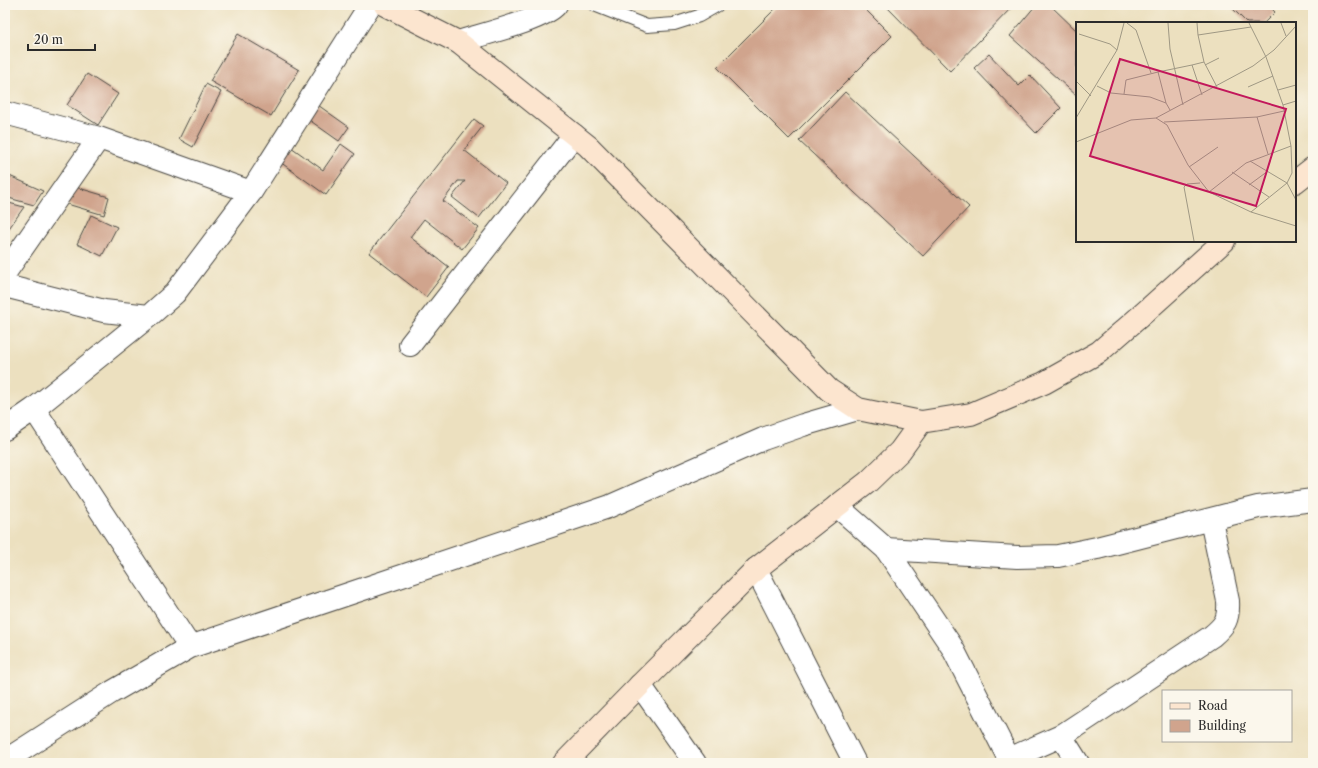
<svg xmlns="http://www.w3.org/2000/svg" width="1318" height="768" font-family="'Libre Caslon Text',serif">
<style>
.building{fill:#d0a48d}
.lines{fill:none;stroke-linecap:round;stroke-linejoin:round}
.lane-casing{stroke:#484641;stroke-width:14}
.street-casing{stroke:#484641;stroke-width:24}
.secondary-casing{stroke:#484641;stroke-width:24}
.lane{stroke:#fff;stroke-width:12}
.street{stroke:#fff;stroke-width:22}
.secondary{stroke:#fce5cf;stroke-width:22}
.inset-road{fill:none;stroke:#9f9884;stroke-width:1}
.view{fill:#c2185b;fill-opacity:0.15;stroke:#c2185b;stroke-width:2}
.inset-edge{fill:none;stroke:#2b2b2b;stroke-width:2}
</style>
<rect width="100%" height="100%" fill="#fbf7ec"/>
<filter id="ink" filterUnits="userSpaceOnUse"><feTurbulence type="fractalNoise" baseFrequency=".025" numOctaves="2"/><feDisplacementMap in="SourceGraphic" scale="8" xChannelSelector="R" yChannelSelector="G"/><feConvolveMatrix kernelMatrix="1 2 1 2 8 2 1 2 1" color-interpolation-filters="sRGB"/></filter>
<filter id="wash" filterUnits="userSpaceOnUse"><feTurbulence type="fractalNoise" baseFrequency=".012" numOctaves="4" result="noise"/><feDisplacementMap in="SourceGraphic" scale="16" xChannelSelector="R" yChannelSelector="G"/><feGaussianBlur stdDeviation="0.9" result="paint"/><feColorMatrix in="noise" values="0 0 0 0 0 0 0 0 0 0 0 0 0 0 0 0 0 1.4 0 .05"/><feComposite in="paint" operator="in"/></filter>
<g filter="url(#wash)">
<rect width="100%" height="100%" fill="#ece0bf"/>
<g id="blocks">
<path class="building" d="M779,5H861L892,36L789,139L717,67Z
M885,5H1014L950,71Z
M1036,5H1050L1077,31V96L1010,36Z
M1229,5H1268L1275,12L1264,23H1247Z
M238,34L299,70L271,116L210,81Z
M989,54L1019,86L1030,75L1061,108L1036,133L974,68Z
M87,74L118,94L98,125L67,105Z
M206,84L221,92L193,147L179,139Z
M845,92L969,207L923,256L799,141Z
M315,103L349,127L339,141L305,117Z
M474,119L483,126L464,150L506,183L479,218L452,197L465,181H458L443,201L479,228L462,249L424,219L410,237L449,267L426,297L369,253Z
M341,144L355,154L326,195L280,162L291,147L323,170Z
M5,174L43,191L34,205L5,197Z
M72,186L109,197L104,215L67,204Z
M5,202L24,207L5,234Z
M91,215L117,227L102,256L77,244Z"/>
</g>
</g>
<g filter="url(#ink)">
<use href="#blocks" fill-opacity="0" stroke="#484641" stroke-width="1"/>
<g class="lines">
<g class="lane-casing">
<path id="lane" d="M594,5L647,26L674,24L699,16L718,5"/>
</g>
<g class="street-casing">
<path id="street" d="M458,42C479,35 544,20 556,5
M5,113L99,138L251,192
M5,273L99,138
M5,286L104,311L149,316
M410,345L574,135
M34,409L190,647
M5,429L34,409L149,316L175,293L251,192L370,5
M837,506L886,549L1017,557L1058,556L1097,548L1258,507L1313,500
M886,549L952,647L1009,759L1061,736L1212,636C1225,625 1229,620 1228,601L1211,520
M756,569L855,763
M640,685L695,763
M1061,736L1078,763
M14,755L112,692L190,647L608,507L763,439L803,425L858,409"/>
</g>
<g class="secondary-casing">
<path id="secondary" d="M385,5L458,42L588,146L829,390L858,409L921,422L971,414L1044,383L1099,352L1145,312L1224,241
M1295,182L1313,168
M564,763L640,685L756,569L868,482L900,451L921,422"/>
</g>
<use href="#lane" class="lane"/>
<use href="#street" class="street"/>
<use href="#secondary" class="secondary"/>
</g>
</g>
<g transform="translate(1076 22)">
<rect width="220" height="220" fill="#ece0bf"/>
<path class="inset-road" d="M51,1L60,8L75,51M92,1L94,27L107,83M121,1L122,13L175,5M173,1L190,35L207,83L215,124L216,151L211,161L175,190M205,1L210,14M3,12L34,22L41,28M128,40L141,65M116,43L128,40L122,13M129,43L143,36M82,50L116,43L126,73M0,59L15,74M21,64L35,71L74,75L90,81L94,88M172,65L197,54M202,68L220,63M48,72L50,58L82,50L90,81M207,83L220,79M181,95L192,132M0,96L41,28L48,1M80,96L177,44L198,28L220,4M88,100L181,95L208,89M0,120L55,98L80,96L91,103L112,143L133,170L175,190L220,204M174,139L211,161L220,178M113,145L142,125M156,150L193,175M173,163L192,149M133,170L170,141L215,124M118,219L108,165L111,162L124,161"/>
<path class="view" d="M44,37L210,87L180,184L14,134Z"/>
<rect width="220" height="220" class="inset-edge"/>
</g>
<rect width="1318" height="768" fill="none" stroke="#fbf7ec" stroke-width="20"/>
<rect x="1162" y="690" width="130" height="52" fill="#fbf7ec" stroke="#a8a59f"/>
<rect x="1170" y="703" width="20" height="6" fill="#fce5cf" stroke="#a8a59f"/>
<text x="1198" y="710" font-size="12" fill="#2b2b2b">Road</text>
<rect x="1170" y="720" width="20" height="12" fill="#d0a48d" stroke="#a8a59f"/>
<text x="1198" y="730" font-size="12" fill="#2b2b2b">Building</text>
<path d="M28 44v6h67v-6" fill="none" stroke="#2b2b2b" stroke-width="2"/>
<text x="34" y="44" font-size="12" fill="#2b2b2b" stroke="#fbf7ec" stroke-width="3" paint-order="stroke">20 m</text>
</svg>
